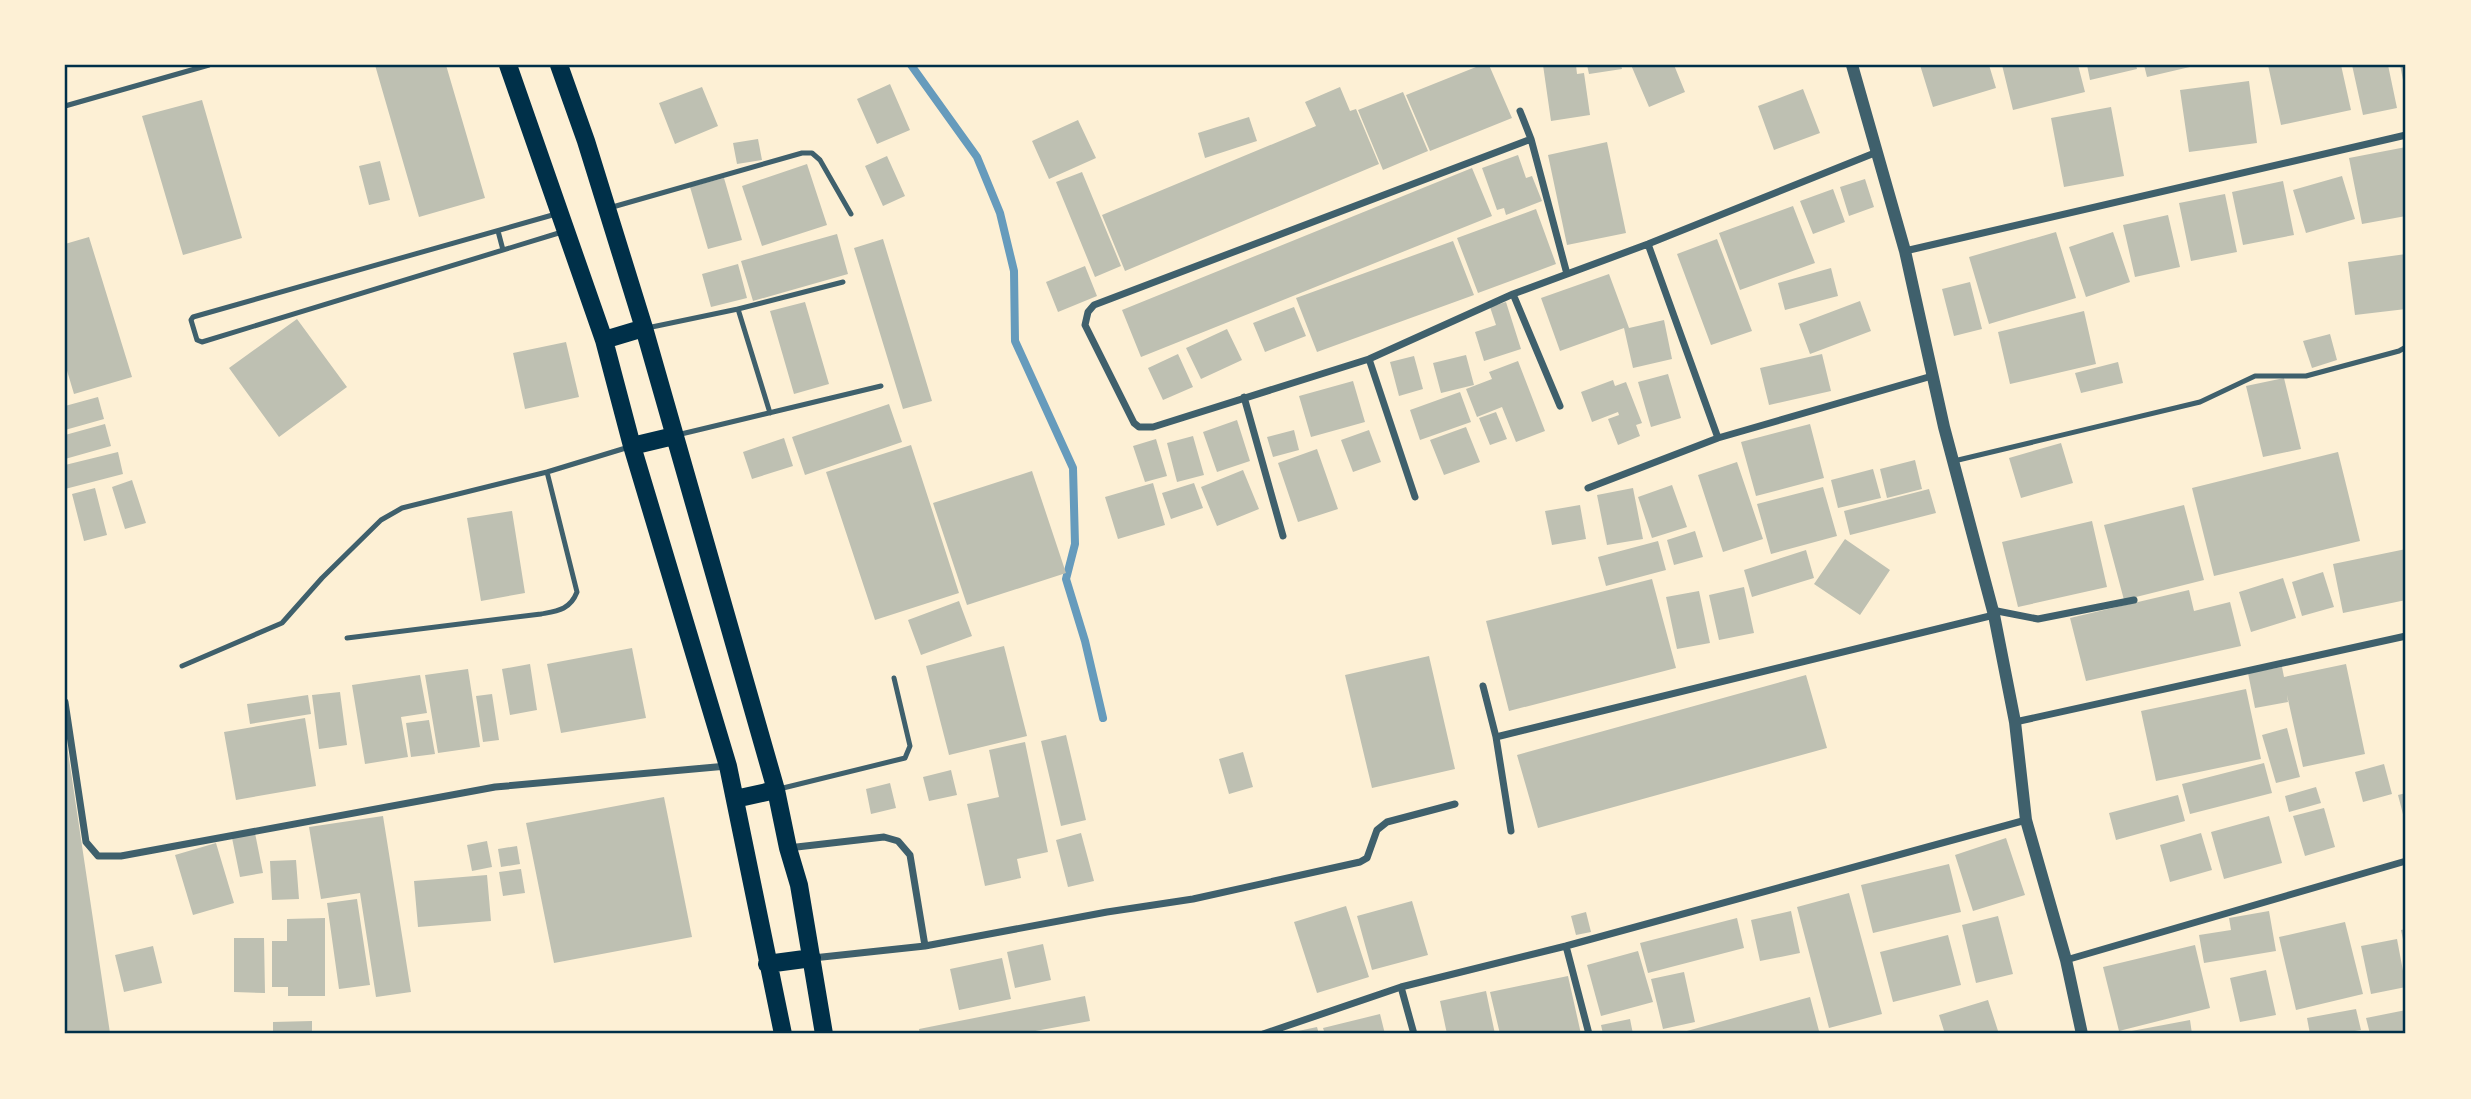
<svg xmlns="http://www.w3.org/2000/svg" width="2471" height="1099" font-family="'PT Sans',sans-serif">
<style>
.lines{fill:none;stroke-linecap:round;stroke-linejoin:round}
.stream{stroke:#669bbc;stroke-width:8}
.building{fill:#bec0b2}
.service{stroke:#3f606c;stroke-width:5}
.minor{stroke:#3f606c;stroke-width:7}
.tertiary{stroke:#3f606c;stroke-width:12}
.primary{stroke:#003049;stroke-width:18}
.neatline{fill:none;stroke:#003049;stroke-width:2.5}
</style>
<rect width="100%" height="100%" fill="#fdf0d5"/>
<g class="lines">
<path class="stream" d="M911,65L977,157L1000,213L1014,271L1015,341L1073,468L1075,544L1066,579L1085,641L1103,718"/>
</g>
<path class="building" d="M375,65H446L485,198L419,217Z
M1481,65H1489L1512,118L1430,151L1406,95Z
M1543,65H1576L1577,74L1584,73L1590,115L1551,121Z
M1587,65H1621L1622,69L1589,74Z
M1631,65H1674L1685,92L1649,107Z
M1920,65H1989L1996,88L1933,107Z
M2002,65H2078L2085,92L2013,110Z
M2087,65H2136L2137,69L2090,80Z
M2144,65H2194V66L2147,77Z
M2268,65H2341L2351,110L2281,125Z
M2352,65H2388L2397,108L2363,115Z
M2400,65H2406V90H2405Z
M2249,81L2257,143L2189,152L2180,90Z
M890,84L910,130L877,144L857,99Z
M702,87L718,126L675,144L659,103Z
M1340,87L1350,111L1356,109L1379,164L1125,271L1102,215L1316,126L1305,102Z
M1803,89L1820,133L1774,150L1758,106Z
M1403,92L1428,151L1383,170L1358,110Z
M202,100L242,238L183,255L142,116Z
M2111,107L2124,176L2064,187L2051,118Z
M1249,117L1257,141L1205,158L1198,133Z
M1078,120L1096,158L1049,179L1032,141Z
M758,139L762,160L737,164L733,143Z
M1607,142L1626,233L1567,245L1548,155Z
M2406,147V216L2362,224L2349,158Z
M1518,155L1526,178L1532,176L1542,201L1506,215L1504,208L1497,210L1482,168Z
M887,156L905,196L883,206L865,166Z
M380,161L390,200L369,205L359,166Z
M807,164L827,225L762,246L742,186Z
M1472,168L1492,216L1141,357L1122,310Z
M1082,172L1121,266L1095,277L1056,182Z
M2342,176L2355,219L2306,233L2293,190Z
M724,178L742,240L708,249L690,187Z
M1865,179L1874,207L1849,216L1840,187Z
M2283,181L2294,235L2243,245L2232,192Z
M1833,189L1845,222L1813,234L1800,201Z
M2225,194L2237,252L2191,261L2179,203Z
M1793,206L1815,263L1740,290L1719,233Z
M1536,209L1556,264L1478,293L1457,238Z
M2168,215L2180,267L2135,277L2123,225Z
M2056,232L2076,298L1989,324L1969,257Z
M2113,232L2130,282L2086,297L2069,247Z
M837,234L848,274L753,301L741,261Z
M89,237L132,377L74,394L65,364V244Z
M883,239L932,401L903,409L854,248Z
M1717,239L1752,331L1711,345L1677,254Z
M1453,241L1474,295L1317,352L1296,298Z
M2406,254V309L2355,315L2348,262Z
M738,264L747,298L711,307L702,274Z
M1085,266L1097,296L1058,312L1046,282Z
M1831,268L1838,296L1785,310L1778,283Z
M1609,274L1629,328L1664,320L1672,359L1633,368L1624,328L1560,351L1541,298Z
M1970,282L1982,329L1954,336L1942,289Z
M1860,301L1871,331L1810,354L1799,324Z
M805,302L829,384L794,394L770,311Z
M1506,302L1521,349L1484,361L1475,332L1496,325L1490,307Z
M1294,307L1306,336L1265,352L1253,323Z
M2084,311L2096,364L2010,384L1998,332Z
M297,319L347,387L279,437L229,368Z
M1227,329L1242,360L1201,379L1186,348Z
M2330,334L2337,360L2312,368L2303,341Z
M566,342L579,397L525,409L513,353Z
M1178,354L1193,387L1163,400L1148,368Z
M1822,354L1831,391L1769,405L1760,368Z
M1466,355L1474,385L1441,393L1433,363Z
M1414,356L1423,389L1399,396L1390,362Z
M1518,361L1545,431L1516,442L1502,407L1477,417L1466,389L1492,379L1489,372Z
M2118,362L2123,383L2081,393L2075,373Z
M1668,374L1681,418L1651,427L1638,382Z
M2284,378L2301,449L2263,457L2246,386Z
M1613,380L1615,386L1626,382L1642,423L1636,425L1640,436L1618,445L1608,419L1619,415L1618,412L1592,422L1581,392Z
M1353,381L1365,422L1311,437L1299,396Z
M1460,392L1471,422L1420,440L1410,410Z
M98,397L104,419L65,430V406Z
M889,404L902,442L805,475L792,437Z
M1496,412L1507,439L1490,445L1479,418Z
M1237,420L1250,461L1217,472L1203,432Z
M105,424L111,446L65,459V435Z
M1810,424L1824,478L1756,496L1741,442Z
M1466,427L1480,462L1444,475L1430,440Z
M1294,430L1299,450L1273,457L1267,437Z
M1369,430L1381,462L1353,472L1341,440Z
M1193,436L1204,475L1177,482L1167,443Z
M784,438L793,466L752,479L743,452Z
M1156,439L1167,476L1145,482L1133,446Z
M2061,443L2073,483L2021,498L2009,458Z
M911,445L959,593L875,620L826,472Z
M1317,449L1338,509L1298,522L1278,463Z
M118,452L123,474L65,489V465Z
M2338,452L2360,541L2214,576L2192,488Z
M1915,460L1922,489L1887,498L1880,469Z
M1737,462L1763,539L1723,552L1698,475Z
M1873,469L1881,498L1838,508L1831,480Z
M1243,470L1259,509L1217,526L1201,487Z
M1032,471L1066,573L967,605L933,503Z
M132,480L146,523L125,529L112,487Z
M1153,483L1165,525L1118,539L1105,497Z
M1194,483L1203,508L1171,519L1162,493Z
M1672,485L1687,527L1652,538L1638,497Z
M1823,487L1837,536L1771,554L1757,504Z
M95,488L107,535L84,541L72,494Z
M1633,488L1643,539L1607,545L1597,495Z
M1929,489L1936,513L1850,535L1844,511Z
M1580,505L1586,539L1552,545L1545,511Z
M2184,505L2204,580L2124,600L2104,525Z
M512,511L525,593L481,601L467,518Z
M2092,521L2107,587L2018,607L2002,542Z
M1695,531L1703,557L1674,565L1667,540Z
M1845,539L1890,570L1860,615L1814,584Z
M1658,541L1666,570L1606,586L1598,557Z
M2406,549V600L2343,613L2333,564Z
M1806,550L1814,578L1752,597L1744,570Z
M2323,572L2334,607L2302,616L2292,582Z
M2283,578L2296,618L2251,632L2239,592Z
M1652,579L1676,668L1509,711L1486,621Z
M1744,587L1754,633L1719,640L1709,595Z
M2189,590L2194,611L2230,602L2241,646L2086,681L2070,618Z
M1699,591L1710,643L1677,649L1666,597Z
M959,601L972,636L921,655L908,620Z
M1004,646L1027,736L949,755L926,666Z
M632,648L646,718L561,733L547,664Z
M1429,656L1455,769L1372,788L1345,675Z
M530,664L537,710L510,715L502,669Z
M2346,664L2365,754L2303,767L2287,695L2288,702L2255,708L2248,673L2282,667L2284,677Z
M468,669L480,747L438,753L425,675Z
M420,675L427,713L401,717L408,757L365,764L352,685Z
M1806,675L1827,748L1538,828L1517,755Z
M2246,689L2261,759L2156,781L2141,711Z
M340,692L347,745L319,749L312,695Z
M492,694L499,740L483,742L476,696Z
M308,695L311,714L250,724L247,704Z
M305,718L316,786L236,800L224,732Z
M429,720L435,754L411,757L406,723Z
M2287,728L2300,777L2276,783L2262,735Z
M65,732L110,1033L104,1034H65Z
M1066,735L1086,820L1061,826L1041,741Z
M1025,742L1048,852L1017,859L1021,878L985,886L967,804L999,797L989,750Z
M1243,752L1253,787L1229,794L1219,759Z
M2264,763L2272,793L2190,814L2182,784Z
M2384,764L2392,794L2363,802L2355,772Z
M951,770L957,795L929,801L923,777Z
M890,783L896,808L871,814L866,789Z
M2316,787L2321,803L2289,812L2285,796Z
M2406,793V822H2405L2398,795Z
M2178,795L2185,821L2116,840L2109,813Z
M664,797L692,937L554,963L526,823Z
M2324,808L2335,847L2305,856L2293,816Z
M383,816L411,992L376,997L360,893L321,899L309,827Z
M2269,816L2282,863L2224,879L2211,832Z
M255,833L263,873L240,877L232,838Z
M1081,833L1094,881L1068,887L1056,840Z
M2201,833L2212,870L2170,882L2160,845Z
M2006,838L2025,895L1973,911L1955,855Z
M487,841L492,867L472,871L467,845Z
M216,843L234,903L193,915L175,855Z
M517,846L520,864L501,867L498,849Z
M296,860L299,899L272,900L270,861Z
M1949,864L1961,912L1873,933L1861,885Z
M521,869L525,893L503,896L499,872Z
M487,875L491,921L418,927L414,881Z
M1849,893L1882,1014L1829,1028L1797,907Z
M357,899L370,985L339,989L327,903Z
M1412,901L1428,955L1372,970L1357,916Z
M1346,906L1369,977L1317,993L1294,922Z
M1791,911L1800,953L1760,961L1751,920Z
M2269,911L2276,951L2204,963L2199,935L2231,930L2229,918Z
M1586,912L1591,932L1576,935L1571,916Z
M1998,916L2013,974L1976,983L1962,925Z
M325,918V996H288V987H272V941H287V919Z
M1737,918L1744,948L1648,973L1640,943Z
M2345,922L2363,994L2296,1010L2279,937Z
M2406,929V949H2405L2401,930Z
M1948,935L1961,985L1893,1002L1880,952Z
M234,938H264L265,993L234,992Z
M2397,939L2406,987L2371,994L2361,946Z
M1043,944L1051,980L1015,988L1007,952Z
M2195,945L2210,1008L2119,1031L2103,967Z
M153,946L162,983L124,992L115,955Z
M1638,951L1653,1002L1601,1016L1587,965Z
M1002,958L1011,999L959,1010L950,969Z
M2266,970L2276,1015L2240,1022L2230,978Z
M1684,972L1695,1022L1663,1029L1651,979Z
M1568,976L1581,1034H1500L1490,992Z
M1486,991L1495,1034H1447L1440,1001Z
M1085,996L1090,1021L1019,1034H920L919,1029Z
M1810,997L1819,1031L1807,1034H1676Z
M1988,1000L1999,1034H1945L1939,1015Z
M2356,1009L2361,1030L2336,1034H2310L2307,1018Z
M2406,1010V1034H2370L2366,1018Z
M1380,1014L1385,1034H1325L1323,1028Z
M1630,1019L1633,1034H1603L1601,1025Z
M2190,1020L2192,1034H2121V1033Z
M312,1021V1034H273V1022Z
M1317,1027L1319,1034H1289V1033Z"/>
<g class="lines">
<path class="service" d="M65,106L209,65
M609,208L802,153H812L820,160L851,214
M556,214L193,317L191,320L197,340L202,342L562,232
M498,231L503,250
M738,309L770,413
M647,328L738,309L843,282
M677,435L881,386
M1954,461L2200,402L2255,376H2306L2399,351L2406,347
M347,638L541,614C557,611 570,610 577,592L547,472
M182,666L282,623L322,578L381,520L402,508L547,472L629,447
M779,789L905,758L910,746L894,678"/>
<path class="minor" d="M1520,111L1531,139L1567,274
M1531,139L1094,305L1088,312L1085,325L1134,423L1139,427H1153L1369,359L1513,294L1648,244L1877,152
M1648,244L1718,438
M1905,251L2406,135
M1513,294L1560,406
M1369,359L1415,497
M1244,397L1283,536
M1588,488L1718,438L1932,376
M1992,610L2038,619L2134,600
M1483,686L1496,737L1511,831
M65,702L86,842L98,856H121L495,787L727,766
M2015,722L2406,636
M1496,737L1994,615
M788,848L884,837L898,841L910,855L925,946L813,958
M925,946L1107,912L1193,899L1360,862L1367,858L1377,830L1387,822L1455,804
M1566,946L1589,1034
M2066,960L2406,861
M1401,987L1414,1034
M1263,1034L1401,987L1566,946L2026,820"/>
<path class="tertiary" d="M1852,65L1905,251L1944,427L1994,615L2015,722L2026,820L2066,960L2082,1034"/>
<path class="primary" d="M508,65L604,340L632,446L728,766L783,1034
M559,65L586,141L644,328L776,790L788,848L799,885L824,1034
M604,340L644,328
M632,446L674,436
M735,799L776,790
M767,964L812,958"/>
</g>
<rect width="2471" height="1099" fill="none" stroke="#fdf0d5" stroke-width="133"/>
<rect x="66" y="66" width="2338" height="966" class="neatline"/>
</svg>
